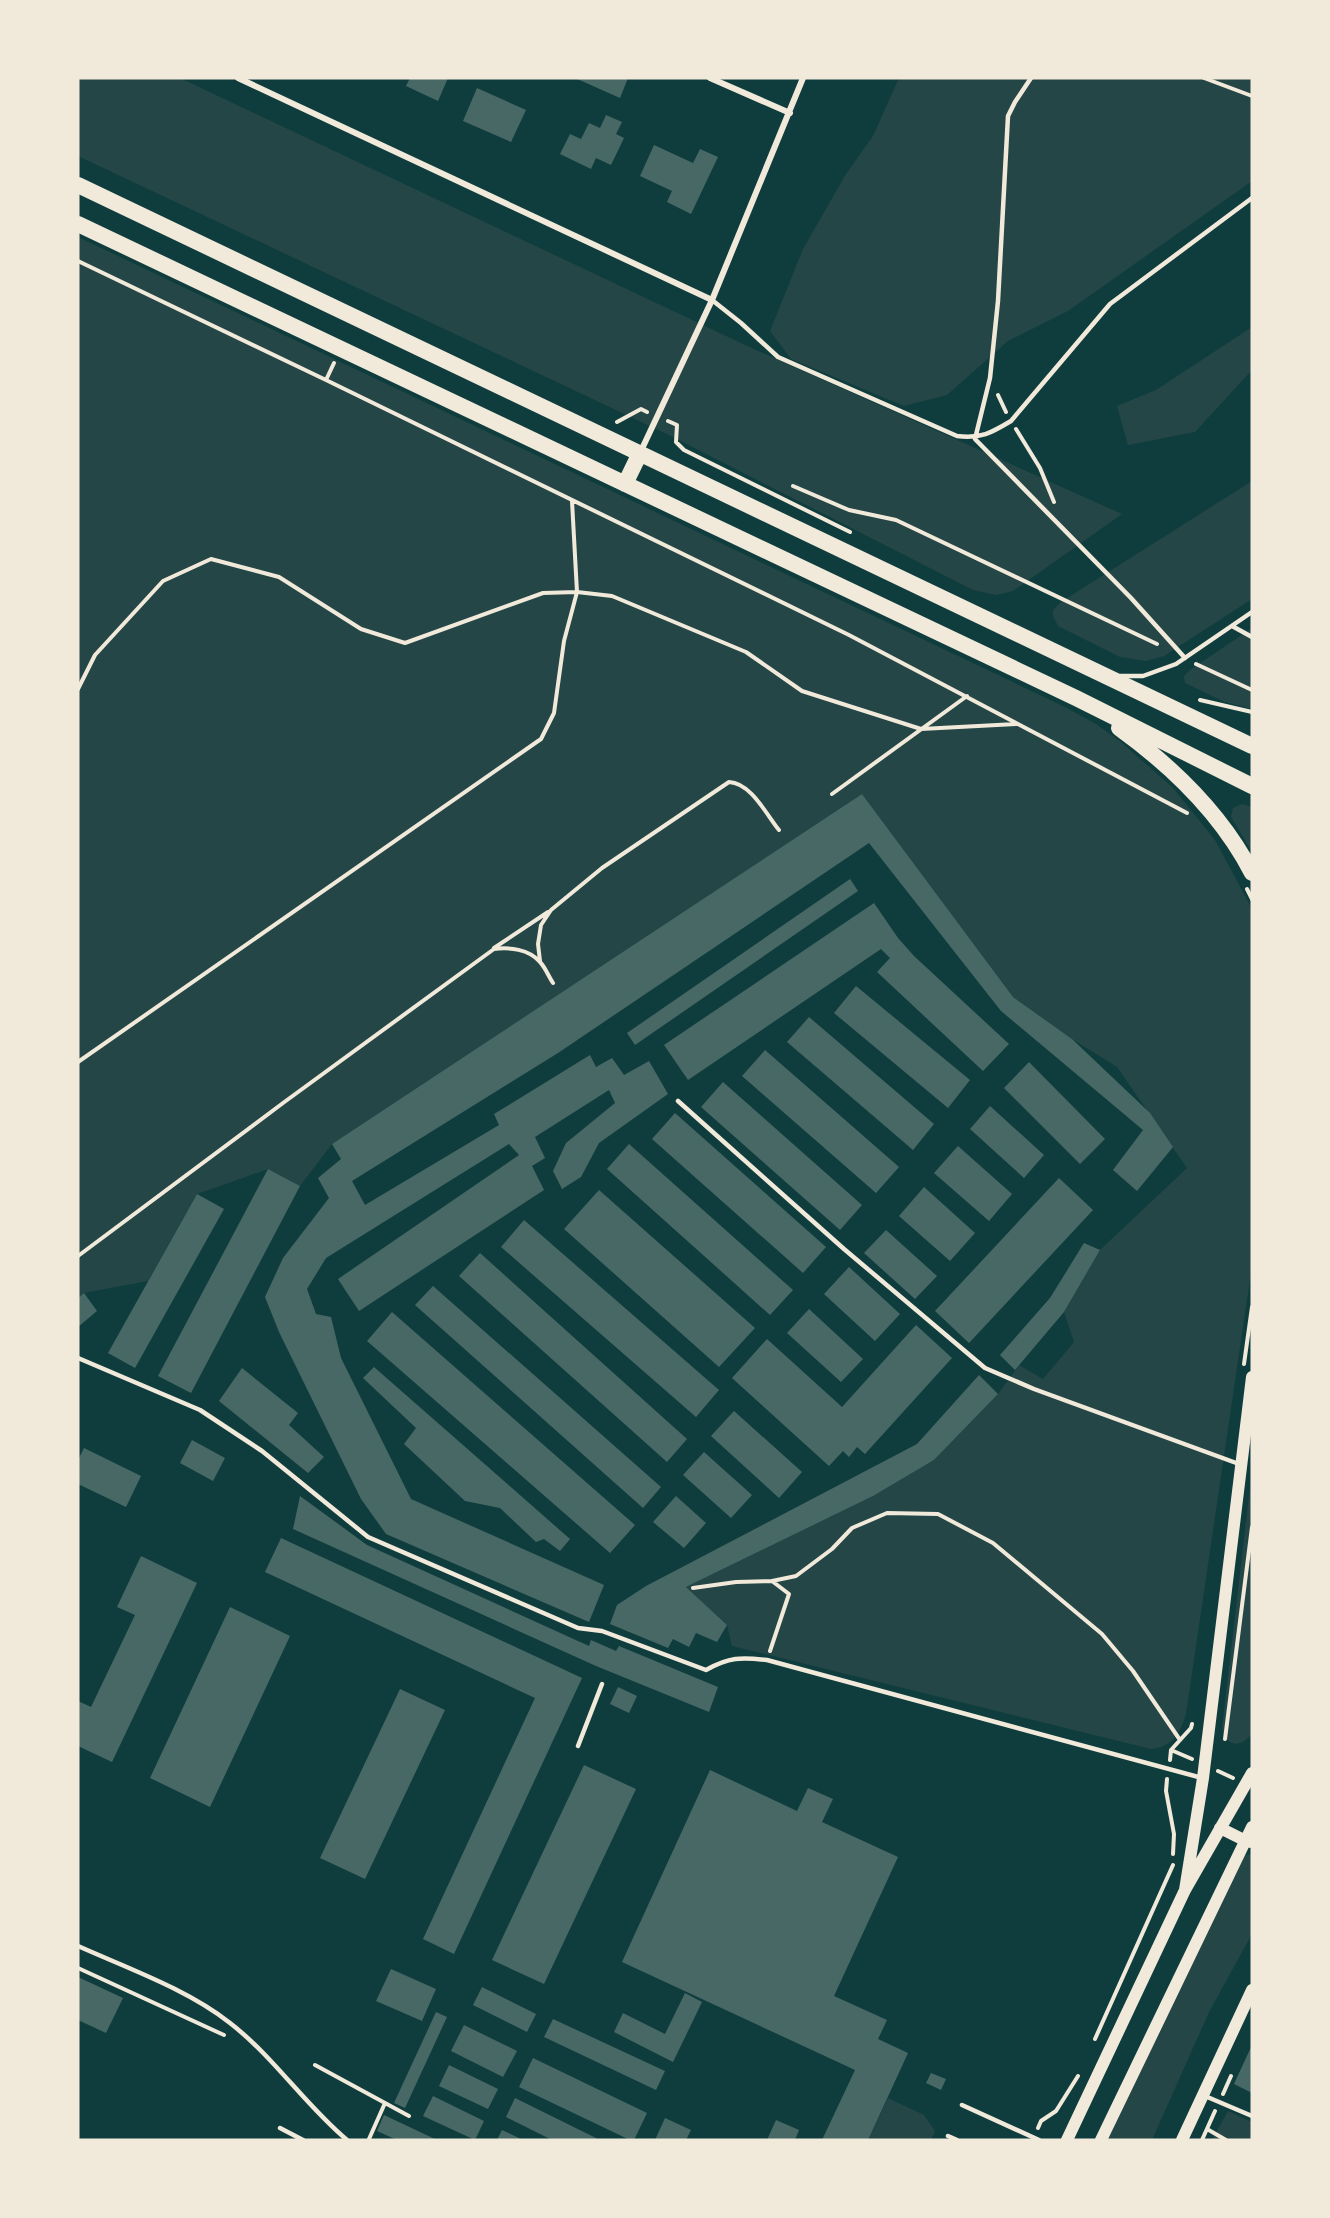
<svg xmlns="http://www.w3.org/2000/svg" width="1330" height="2218" font-family="Overpass,sans-serif">
<style>
.green{fill:#244646}
.building{fill:#486865}
.lines{fill:none;stroke-linecap:round;stroke-linejoin:round}
.path{stroke:#f1e9da;stroke-width:4}
.service{stroke:#f1e9da;stroke-width:4.5}
.minor{stroke:#f1e9da;stroke-width:6}
.secondary{stroke:#f1e9da;stroke-width:12}
.trunk{stroke:#f1e9da;stroke-width:16}
</style>
<rect width="100%" height="100%" fill="#0f3d3e"/>
<path class="green" d="M78,78H180L743,344L1122,514L1013,591L996,595L973,590L671,436L78,156Z
M902,78H1252V181L1068,311L1008,341L947,395L904,406L791,359L770,331L803,249L846,174L873,136L898,80Z
M78,237L1065,707L1096,724L1121,742L1173,788L1215,840L1252,909V1266L1186,1714C1180,1733 1173,1747 1151,1749L732,1646L727,1625L686,1587L873,1496L934,1460L998,1394L1019,1365L1043,1379L1074,1342L1064,1312L1100,1250L1187,1168L1117,1067L1072,1039L1013,997L862,794L332,1144L300,1186L268,1169L197,1194L148,1281L84,1293L78,1298Z
M1252,327V370L1195,432L1128,445L1117,406L1156,390Z
M1252,481V599L1164,656L1146,661L1120,657L1058,626L1053,616V610L1061,602Z
M1252,628V709L1225,702L1185,683L1184,676L1190,670Z
M1242,804L1252,807V852L1231,817L1233,808Z
M1252,1470V1733C1242,1749 1225,1747 1222,1728Z
M1252,1854V1934L1209,2012L1152,2140H1102L1242,1855Z
M888,2098L924,2115L935,2131L931,2140H868Z
M1228,2111L1252,2122V2140H1212Z"/>
<path class="building" d="M410,78H448L438,101L406,86Z
M575,78H628L620,98Z
M477,88L526,110L511,142L463,121Z
M606,115L622,122L616,134L624,138L611,165L596,158L591,169L560,154L570,134L581,139L589,123L600,128Z
M654,145L693,163L700,149L718,157L691,214L667,202L672,191L640,176Z
M862,794L1013,997L1072,1039L1150,1113L1173,1147L1137,1191L1113,1170L1143,1130L1001,1011L869,843L558,1053L352,1181L365,1205L499,1125L494,1114L590,1055L596,1067L612,1058L624,1075L649,1061L668,1094L599,1143L581,1177L562,1189L553,1171L566,1143L615,1103L609,1090L535,1137L545,1158L532,1166L544,1190L359,1311L338,1279L519,1155L509,1144L326,1258L307,1289L316,1314L331,1317L341,1358L411,1499L604,1585L589,1622L386,1534L361,1499L279,1332L265,1297L283,1258L329,1198L318,1178L341,1159L332,1144Z
M850,879L858,891L635,1045L627,1033Z
M874,903L898,938L914,956L1009,1044L983,1071L877,972L890,958L881,949L688,1080L664,1045Z
M856,986L970,1080L948,1108L834,1013Z
M809,1017L934,1124L913,1150L787,1042Z
M765,1050L899,1167L876,1193L742,1076Z
M1029,1062L1105,1139L1080,1164L1004,1088Z
M723,1082L862,1205L840,1230L701,1107Z
M990,1106L1044,1155L1024,1178L970,1129Z
M675,1113L826,1247L803,1273L652,1139Z
M629,1144L793,1290L770,1315L607,1169Z
M958,1146L1012,1194L989,1221L934,1173Z
M268,1169L300,1186L191,1393L158,1376Z
M1059,1178L1093,1210L969,1343L935,1311Z
M924,1187L975,1233L950,1261L899,1216Z
M599,1190L755,1328L719,1367L564,1229Z
M197,1194L224,1209L135,1368L108,1353Z
M524,1220L719,1390L696,1417L501,1247Z
M886,1230L937,1276L915,1299L864,1253Z
M1084,1243L1100,1250L1064,1312L1015,1370L1000,1355L1050,1298Z
M480,1253L687,1439L667,1462L459,1276Z
M849,1267L900,1314L875,1341L824,1294Z
M433,1286L661,1487L643,1508L415,1305Z
M84,1293L97,1311L78,1327V1298Z
M809,1309L863,1359L841,1382L787,1333Z
M392,1312L635,1525L610,1553L367,1341Z
M916,1325L952,1358L865,1454L857,1447L849,1457L843,1451L829,1466L732,1378L767,1339L842,1407Z
M374,1367L570,1539L560,1551L544,1539L536,1542L500,1508L465,1501L404,1444L416,1428L363,1378Z
M242,1368L298,1413L289,1425L324,1457L308,1473L219,1401Z
M979,1375L998,1394L934,1460L873,1496L686,1587L727,1625L717,1642L696,1633L689,1647L673,1639L668,1648L610,1624L617,1605L646,1586L917,1444Z
M734,1411L802,1472L779,1498L711,1436Z
M192,1440L225,1458L213,1481L180,1463Z
M84,1448L141,1476L126,1507L78,1484V1460Z
M704,1452L752,1495L731,1518L683,1475Z
M300,1496L367,1545L589,1646L591,1640L616,1651L619,1646L718,1687L709,1712L596,1666L293,1529Z
M676,1496L706,1523L684,1548L653,1522Z
M281,1538L582,1678L454,1954L423,1939L535,1698L265,1572Z
M141,1556L197,1583L112,1762L78,1746V1701L91,1707L135,1615L117,1607Z
M230,1607L290,1636L210,1807L150,1778Z
M618,1687L637,1696L629,1713L610,1704Z
M400,1689L445,1710L365,1879L320,1858Z
M584,1765L636,1789L544,1984L492,1960Z
M710,1770L797,1811L808,1788L833,1799L822,1822L898,1857L834,1996L887,2020L878,2039L908,2053L868,2140H822L855,2070L622,1962Z
M391,1969L436,1989L422,2021L376,2001Z
M78,1977L123,1998L106,2033L78,2020Z
M482,1987L536,2014L527,2032L473,2005Z
M685,1993L702,2002L673,2062L614,2032L623,2013L665,2034Z
M436,2012L447,2017L405,2108L394,2103Z
M553,2019L665,2071L656,2090L544,2037Z
M464,2025L517,2051L503,2077L451,2051Z
M1252,2045V2093L1234,2084Z
M533,2058L647,2113L634,2140H630L519,2087Z
M449,2065L498,2089L488,2109L439,2086Z
M931,2073L946,2079L941,2090L926,2083Z
M433,2096L484,2121L475,2140L423,2116Z
M515,2098L600,2140H552L506,2117Z
M384,2115L437,2140H397L377,2131Z
M665,2118L691,2130L686,2140H655Z
M776,2120L799,2130L795,2140H767Z
M502,2130L523,2140H497Z"/>
<g class="lines">
<path class="path" d="M1204,78L1252,96
M78,261L326,380L849,635L1187,813
M326,380L334,363
M998,395L1006,412
M668,421L677,425L676,442L684,450L850,532
M617,422L641,409L647,412
M1016,429L1040,468L1054,502
M793,486L849,510L896,520L1157,644
M1196,664L1252,690
M78,689L95,655L163,581L211,559L279,577L361,629L405,643L543,593L577,592L612,596L746,652L802,691L921,729L1016,724
M1200,700L1252,712
M832,794L967,696
M1247,889L1252,899
M494,948L548,912
M540,961L538,944L541,925L551,910L602,868L729,782C751,783 766,814 779,830
M78,1062L541,739L554,713L564,641L577,592L572,501
M78,1256L283,1103L494,949C509,947 529,949 540,962C545,967 549,977 553,983
M1244,1364L1252,1307
M772,1581L796,1576L832,1549L852,1528L887,1513L938,1514L993,1543L1102,1634L1133,1671L1180,1740
M693,1588L736,1582L772,1581L789,1594L770,1651
M1225,1739L1252,1527
M1171,1750L1192,1759
M1170,1760L1171,1750L1191,1728L1192,1724
M1218,1771L1233,1778
M1167,1779L1166,1791L1174,1834L1173,1854
M78,1968L224,2035
M1095,2039L1173,1865
M315,2065L409,2116
M1223,2094L1231,2076
M1038,2128L1041,2121L1056,2111L1078,2076
M1207,2129L1226,2140
M369,2139L385,2103
M1202,2140L1215,2111"/>
<path class="service" d="M1031,78L1015,102L1008,116L998,301L990,378L975,439L1131,598L1185,658
M712,300L741,323L778,357L957,436C981,439 991,433 1011,421L1110,304L1252,198
M1232,626L1252,637
M1120,676H1143L1176,664L1252,612
M678,1101L844,1249L985,1368L1034,1389L1239,1464
M78,1358L200,1410L262,1451L368,1537L578,1628L602,1631L706,1670C729,1657 741,1657 767,1660L1202,1778
M578,1746L602,1684
M78,1946C127,1968 187,1989 230,2023C274,2057 305,2105 347,2140
M1205,2096L1252,2116
M962,2105L1039,2140
M280,2128L303,2140
M948,2136L957,2140"/>
<path class="minor" d="M238,78L712,300
M710,78L790,113
M640,453L712,300L803,78"/>
<path class="secondary" d="M1220,1828L1246,1841L1252,1842
M1185,1890L1203,1778L1252,1377
M1067,2140L1185,1890L1252,1773
M1101,2140L1252,1827
M1182,2140L1252,1990"/>
<path class="trunk" d="M78,185L1252,746
M78,224L1076,698L1252,786
M625,484L640,453
M1119,728C1173,767 1221,813 1252,873"/>
</g>
<rect width="1330" height="2218" fill="none" stroke="#f1e9da" stroke-width="159"/>
</svg>
